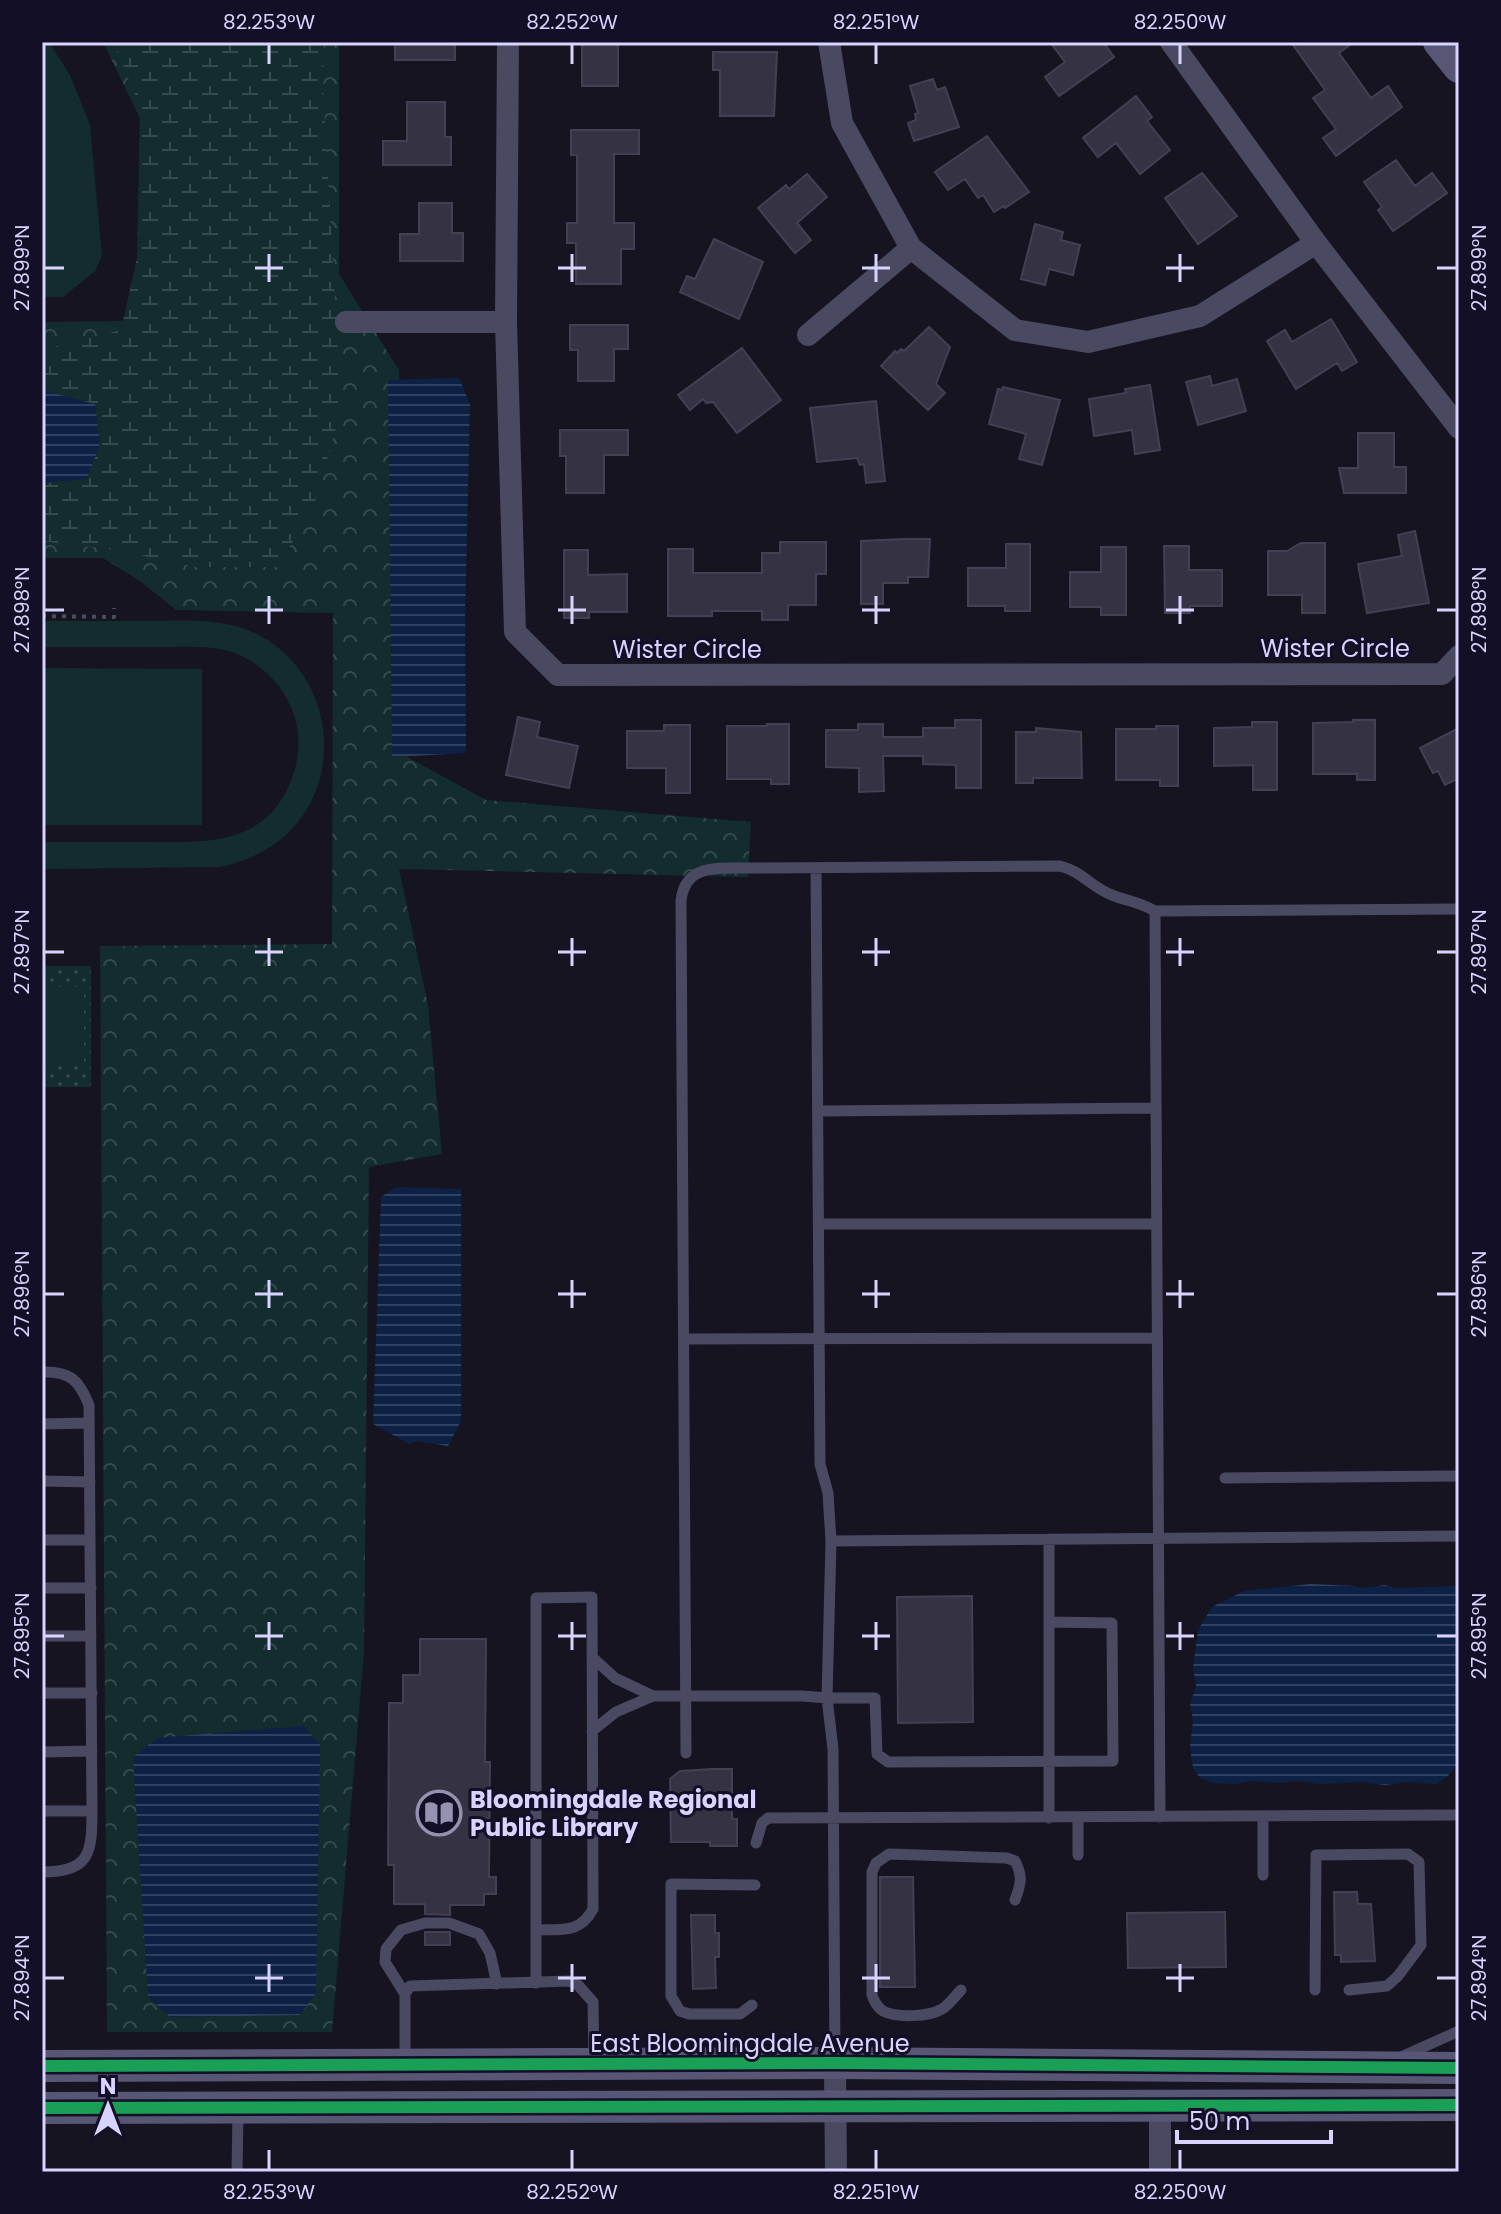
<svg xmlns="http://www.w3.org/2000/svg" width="1501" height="2214" font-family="Poppins,sans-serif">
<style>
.green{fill:url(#green-dots)}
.forest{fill:url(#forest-crowns)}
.wetland{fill:url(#wetland-marsh)}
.pitch{fill:#132c2d}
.water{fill:url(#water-rules)}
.building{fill:#343243;stroke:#433f54;stroke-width:2}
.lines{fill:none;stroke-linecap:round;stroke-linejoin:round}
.path{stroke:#44505f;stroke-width:4;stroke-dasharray:4 6;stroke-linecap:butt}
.service{stroke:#4a4962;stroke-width:11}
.minor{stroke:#4a4962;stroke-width:22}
.secondary{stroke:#575674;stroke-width:32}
.cycleway-casing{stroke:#130f26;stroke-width:17}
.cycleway{stroke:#1a9f57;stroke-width:12}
.ticks{fill:none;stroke:#d9d4ff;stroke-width:3}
.labels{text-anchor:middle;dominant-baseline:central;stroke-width:6;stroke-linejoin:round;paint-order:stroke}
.street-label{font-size:24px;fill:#d9d4ff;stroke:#130f26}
.poi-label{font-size:24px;font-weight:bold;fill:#d9d4ff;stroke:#130f26;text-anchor:start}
.neatline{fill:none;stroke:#d9d4ff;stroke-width:3}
.ticks-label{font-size:20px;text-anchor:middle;fill:#d9d4ff}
</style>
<defs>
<pattern id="green-dots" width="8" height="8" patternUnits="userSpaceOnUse" patternTransform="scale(2)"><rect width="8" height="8" fill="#132c2d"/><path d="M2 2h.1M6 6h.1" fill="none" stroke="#354a4c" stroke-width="1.8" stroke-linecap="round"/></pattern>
<pattern id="forest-crowns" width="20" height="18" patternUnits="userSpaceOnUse" patternTransform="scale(2)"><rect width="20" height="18" fill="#132c2d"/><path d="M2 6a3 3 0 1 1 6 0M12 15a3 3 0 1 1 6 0" fill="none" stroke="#354a4c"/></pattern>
<pattern id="wetland-marsh" width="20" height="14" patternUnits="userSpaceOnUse" patternTransform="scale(2)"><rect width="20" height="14" fill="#132c2d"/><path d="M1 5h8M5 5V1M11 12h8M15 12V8" fill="none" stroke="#354a4c"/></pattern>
<pattern id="water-rules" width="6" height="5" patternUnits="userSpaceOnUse" patternTransform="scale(2)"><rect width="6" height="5" fill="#0d2144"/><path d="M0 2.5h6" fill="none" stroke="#304060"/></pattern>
</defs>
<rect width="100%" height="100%" fill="#161421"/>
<path class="green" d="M42,966H91V1087H42Z"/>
<path class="forest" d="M103,42H339V274L399,370L400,753L486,800L751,822L748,877L399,869L428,1005L442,1154L369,1167L364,1651L332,2032H107L100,946L332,944L333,613L176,610L140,581L103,558H42V322L132,321L150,139Z"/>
<path class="wetland" d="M113,42H324L323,88L338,352V421L312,513L276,567H196L116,550L42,541V483L87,479L94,404L42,390V350L121,330L137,258L140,106Z"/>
<path class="pitch" d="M42,42H49L70,75L90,125L102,256L95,271L63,297H42Z
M42,621C76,621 111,621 146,621C184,621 224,617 259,635C331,673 347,774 289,832C270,851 246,861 220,867L42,869V842C74,842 107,842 139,842C198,842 263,849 290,783C299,762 301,740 295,718C286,687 261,661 229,651C206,645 181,647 157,647C119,647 80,647 42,647Z
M42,668L202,669V825H42Z
M42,987H84V1065H42Z"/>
<path class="water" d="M459,378L470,404L465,617L466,753L392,757L388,380Z
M42,390L95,404L100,443L87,479L42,483Z
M396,1187L461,1189V1421L448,1446L417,1441L409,1444L373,1424L381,1197Z
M1310,1584L1355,1586L1362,1588L1385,1585L1396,1588L1459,1586V1758L1457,1765L1447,1777L1436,1784L1409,1782L1385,1785L1361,1782L1319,1784L1297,1781L1281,1783L1252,1781L1234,1784L1214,1783L1200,1778L1193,1768L1190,1747L1193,1721L1190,1704L1196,1686L1193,1668L1198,1630L1212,1607L1244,1591Z
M303,1726L320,1744L316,1993L300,2015L170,2017L148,1997L133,1757L157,1738Z"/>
<path class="building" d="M395,42H455V60H395Z
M582,42H618V86H582Z
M1050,42H1103L1114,57L1059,96L1045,77L1065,62Z
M1291,42H1354L1339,53L1371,98L1388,86L1402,107L1336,156L1323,138L1336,129L1313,98L1325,90Z
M713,52H777L774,116H720V70H713Z
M933,79L937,90L945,87L959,127L914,141L908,123L916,120L915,114L918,113L910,86Z
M1136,96L1152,117L1147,121L1170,150L1140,174L1116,143L1098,157L1083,138Z
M407,102H445V137H451V165H383V141H407Z
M571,130H639V154H614V223H634V249H621V284H576V243H567V223H577V155H571Z
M987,136L1029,192L1005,208L1004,206L994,212L983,195L978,198L965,179L948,190L935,172Z
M1396,160L1415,186L1432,173L1447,193L1393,231L1378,210L1382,207L1364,182Z
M1202,173L1237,216L1198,244L1165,198Z
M807,174L827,197L797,223L811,240L795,253L758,208L786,185L789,189Z
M419,203H452V233H463V261H400V234H419Z
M1035,224L1063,232L1061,240L1080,245L1073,275L1049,269L1045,285L1021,279Z
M714,239L763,262L739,319L680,292L687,276L695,279Z
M1331,319L1357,362L1342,371L1337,363L1296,389L1267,341L1285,330L1292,342Z
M570,325H628V349H614V381H578V350H570Z
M929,327L950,347L936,384L945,393L928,410L881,366L895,351L897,353L901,349L904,351Z
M742,348L781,400L737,433L713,402L706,403L703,399L690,410L678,395Z
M1210,376L1212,386L1237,379L1246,411L1198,425L1186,382Z
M1150,385L1160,450L1135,454L1132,430L1094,436L1089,399L1126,393L1125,389Z
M1003,387L1060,400L1042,465L1019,459L1026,434L989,424L998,389L1002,390Z
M876,401L885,481L866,483L864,464L860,465L857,458L817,462L810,408Z
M560,430H628V455H604V493H566V456H560Z
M1358,433H1394V467H1406V493H1344L1339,468H1358Z
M1415,531L1429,603L1367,613L1358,564L1402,556L1398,535Z
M904,539H930L928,577H908V583H883V604H861V541Z
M780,542H826V574H816V605H788V620H762V611H712V616H668V549H693V573H762V553H780Z
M1301,543H1325V613H1302V595H1268V551H1287Z
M1006,544H1030V611H1005V606H968V568H1006Z
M1164,546H1189V570H1222V606H1190V613H1165Z
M1101,547H1126V615H1101V607H1070V572H1101Z
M564,550H588V575L627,574V612H589V618H564Z
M518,717L540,722L537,737L578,746L569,788L506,775Z
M955,720H981V788H956V765L923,764V756H883L884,791L859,792V768L826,767V730H858V724H883V737H923V728H955Z
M1353,720H1375V780H1357V774H1313V723L1353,722Z
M1252,722H1277V790H1253V765L1214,766V728L1252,727Z
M767,724H789V784H771V779H727V726H767Z
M664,725H690V793H666V768H627V731H664Z
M1156,726H1178V786H1160V780H1116V729H1156Z
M1036,728L1081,732L1082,778H1033V783H1016V732H1036Z
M1459,728V778L1445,785L1438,771L1433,773L1420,748Z
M972,1596L973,1722L898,1723L897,1597Z
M420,1639H486L485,1762H490L489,1877H496V1894H484V1905H450V1915L425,1914V1904H394V1865H388L389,1703H403V1675H420Z
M713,1769H732V1819H737V1846H710V1842H671L670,1779L680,1771Z
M880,1877H913L915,1987H880Z
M1334,1892H1357L1358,1904H1371L1375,1961L1341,1962V1955H1335Z
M1225,1912L1226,1967L1128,1968L1127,1913Z
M691,1915H715V1933H719V1957H715L716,1988L693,1989Z
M425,1932H450V1945H425Z"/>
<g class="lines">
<path class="path" d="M42,616L114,617V608"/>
<path class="service" d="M816,868L820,1464L828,1493L831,1541L827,1698H875L877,1754L888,1762L1113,1761L1112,1623L1049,1622
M1155,911L1160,1817
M818,1111L1155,1108
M819,1224H1156
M684,1339L1156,1338
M42,1372C70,1371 79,1380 89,1405L92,1811C92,1853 90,1872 42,1872
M42,1424L89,1423
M1225,1478L1459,1476
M42,1481L90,1482
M1049,1539V1818
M42,1540H90
M831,1541L1459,1536
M42,1588H91
M42,1636H91
M592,1657L615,1678L653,1696
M42,1693H92
M592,1731L616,1712L653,1696H802L827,1698L833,1749L835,2061
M42,1752L92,1751
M686,1753L681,901C685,862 720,869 750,868L1060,866C1083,872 1091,887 1112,895C1127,901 1139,902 1155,911L1459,909
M42,1811H92
M1078,1818V1855
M756,1843L762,1823L768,1818L1459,1815
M1263,1875V1816
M536,1983V1598L592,1597L593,1909C580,1934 561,1929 536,1930
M961,1990C955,1996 949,2005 942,2009C929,2017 896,2018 883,2011C877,2007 874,2001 872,1995V1872L876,1863L889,1854L1007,1858L1015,1861C1023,1876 1021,1884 1015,1900
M1315,1990L1316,1855L1408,1854L1419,1862L1421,1945L1398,1976L1387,1986L1349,1990
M405,1994L410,1986L569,1981L578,1985L593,2002L594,2061
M752,2005L740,2014H689L680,2011L671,1996V1884L755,1885
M1401,2057L1459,2031
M405,2061V1994L385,1962L386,1949L401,1930L425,1923H449L479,1934L490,1953L497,1984
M237,2172L238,2112"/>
<path class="minor" d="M508,42L506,322L515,632L558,675L1442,674L1459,656
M829,42L842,123L911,248L1015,330L1088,342L1200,316L1316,243
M1171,42L1316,243L1459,428
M346,322H506
M808,335L911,248
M835,2063L836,2172
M1160,2106V2172"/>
<path class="secondary" d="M1439,42L1459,67
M42,2066L835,2063L1459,2068
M42,2108L1459,2105"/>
<g class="cycleway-casing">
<path id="cycleway" d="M42,2066L835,2063L1459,2068
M42,2108L1459,2105"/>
</g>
<use href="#cycleway" class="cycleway"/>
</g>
<path class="ticks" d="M269,44V64M572,44V64M876,44V64M1180,44V64M269,254V282M572,254V282M876,254V282M1180,254V282M44,268H64M255,268H283M558,268H586M862,268H890M1166,268H1194M1437,268H1457M269,596V624M572,596V624M876,596V624M1180,596V624M44,610H64M255,610H283M558,610H586M862,610H890M1166,610H1194M1437,610H1457M269,938V966M572,938V966M876,938V966M1180,938V966M44,952H64M255,952H283M558,952H586M862,952H890M1166,952H1194M1437,952H1457M269,1280V1308M572,1280V1308M876,1280V1308M1180,1280V1308M44,1294H64M255,1294H283M558,1294H586M862,1294H890M1166,1294H1194M1437,1294H1457M269,1622V1650M572,1622V1650M876,1622V1650M1180,1622V1650M44,1636H64M255,1636H283M558,1636H586M862,1636H890M1166,1636H1194M1437,1636H1457M269,1964V1992M572,1964V1992M876,1964V1992M1180,1964V1992M44,1978H64M255,1978H283M558,1978H586M862,1978H890M1166,1978H1194M1437,1978H1457M269,2150V2170M572,2150V2170M876,2150V2170M1180,2150V2170"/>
<defs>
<g id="library-ring" transform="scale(2.3)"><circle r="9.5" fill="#130f26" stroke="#9591b1" stroke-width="1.5"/><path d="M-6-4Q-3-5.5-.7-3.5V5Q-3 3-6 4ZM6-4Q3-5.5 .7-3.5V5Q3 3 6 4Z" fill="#9591b1"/></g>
</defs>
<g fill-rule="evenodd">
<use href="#library-ring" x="439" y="1813"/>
</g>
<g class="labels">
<g class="street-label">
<text x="1335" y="648">Wister Circle</text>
<text x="687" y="649">Wister Circle</text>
<text x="750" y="2043">East Bloomingdale Avenue</text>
</g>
<g class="poi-label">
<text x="470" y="1799">Bloomingdale Regional<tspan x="470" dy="28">Public Library</tspan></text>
</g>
</g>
<rect width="1501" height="2214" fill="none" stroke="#130f26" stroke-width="88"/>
<g transform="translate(108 2106)" stroke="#130f26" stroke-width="6" paint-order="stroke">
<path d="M0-6L14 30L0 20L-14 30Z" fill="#d9d4ff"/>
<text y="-12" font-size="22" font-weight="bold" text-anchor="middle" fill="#d9d4ff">N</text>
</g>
<path d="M1177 2130v12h154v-12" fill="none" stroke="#d9d4ff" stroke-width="4"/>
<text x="1189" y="2130" font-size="24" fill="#d9d4ff" stroke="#130f26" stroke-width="6" paint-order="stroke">50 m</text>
<rect x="44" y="44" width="1413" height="2126" class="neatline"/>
<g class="ticks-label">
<text x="269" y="29">82.253°W</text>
<text x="572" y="29">82.252°W</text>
<text x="876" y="29">82.251°W</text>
<text x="1180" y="29">82.250°W</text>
<text transform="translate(22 268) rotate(-90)" y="7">27.899°N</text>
<text transform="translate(1479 268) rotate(-90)" y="7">27.899°N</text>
<text transform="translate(22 610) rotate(-90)" y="7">27.898°N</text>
<text transform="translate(1479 610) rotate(-90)" y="7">27.898°N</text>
<text transform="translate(22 952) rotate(-90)" y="7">27.897°N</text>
<text transform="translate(1479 952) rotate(-90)" y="7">27.897°N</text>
<text transform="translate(22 1294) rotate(-90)" y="7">27.896°N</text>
<text transform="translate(1479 1294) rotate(-90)" y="7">27.896°N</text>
<text transform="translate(22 1636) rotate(-90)" y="7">27.895°N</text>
<text transform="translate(1479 1636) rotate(-90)" y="7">27.895°N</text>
<text transform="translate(22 1978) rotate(-90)" y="7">27.894°N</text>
<text transform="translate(1479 1978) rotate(-90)" y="7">27.894°N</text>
<text x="269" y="2199">82.253°W</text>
<text x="572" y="2199">82.252°W</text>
<text x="876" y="2199">82.251°W</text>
<text x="1180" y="2199">82.250°W</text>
</g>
</svg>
